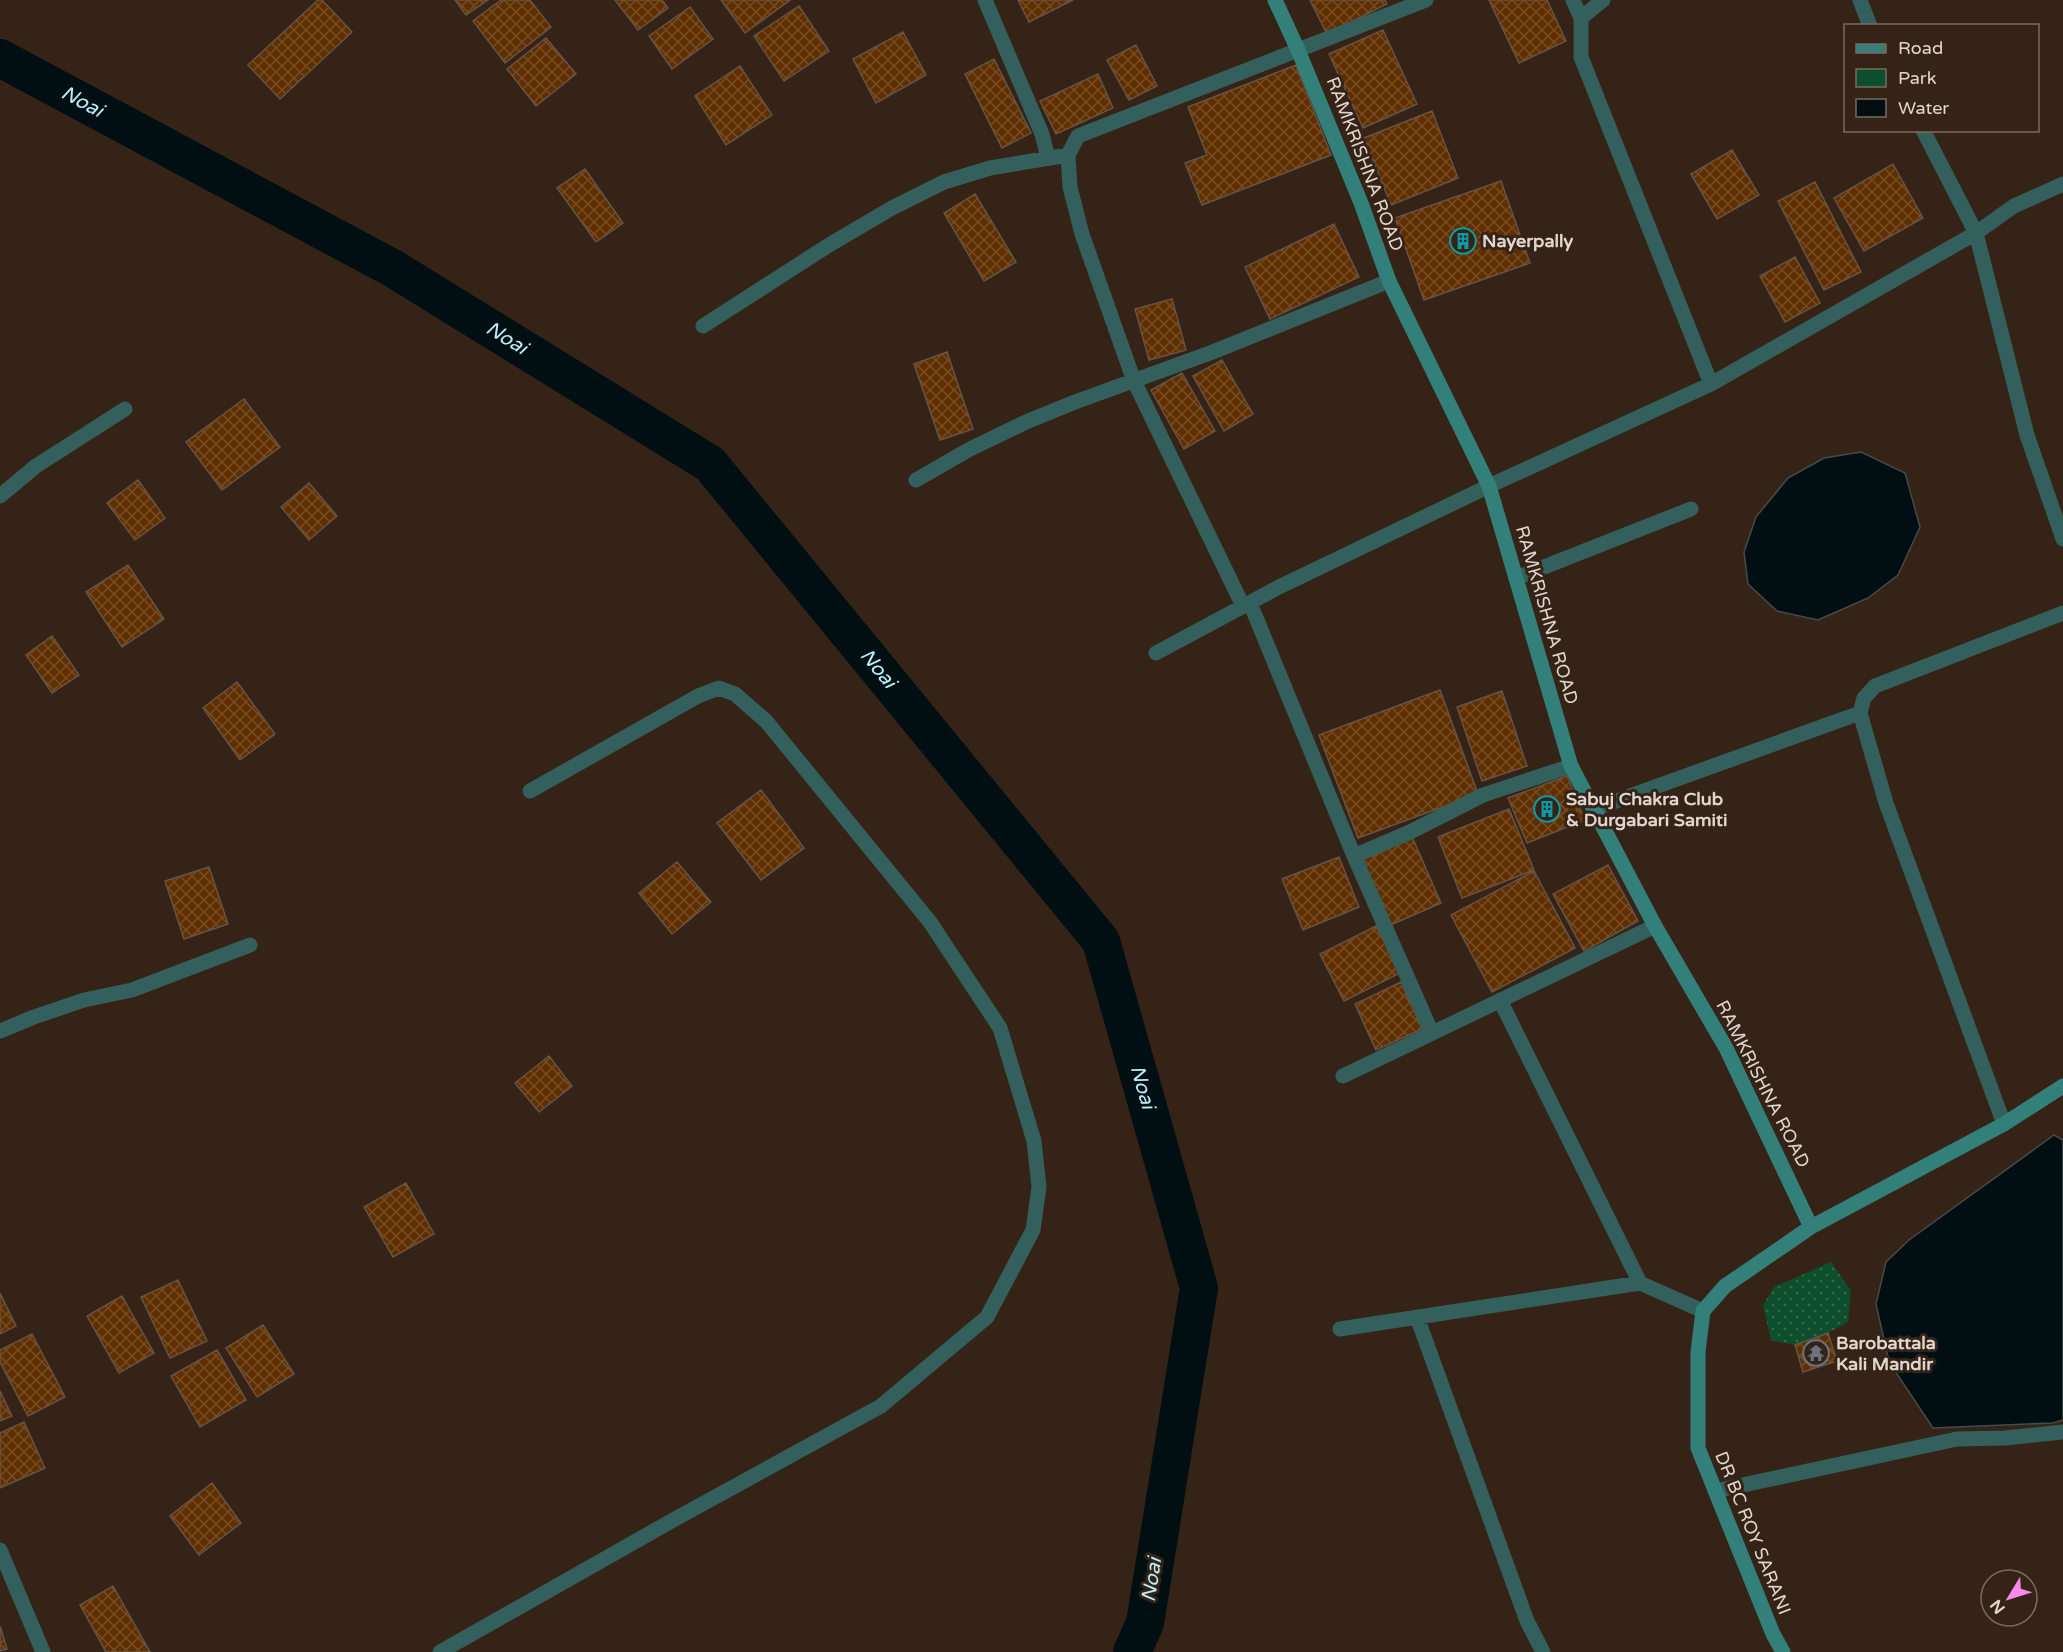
<svg xmlns="http://www.w3.org/2000/svg" width="2063" height="1652" font-family="'Varela Round',sans-serif">
<style>
.green{fill:url(#green-dots)}
.water{fill:#020f12;stroke:#454b4a;stroke-width:1.5}
.lines{fill:none;stroke-linecap:round;stroke-linejoin:round}
.canal{stroke:#020f12;stroke-width:38}
.building{fill:url(#building-cross-hatch);stroke:#675346;stroke-width:1.5}
.street{stroke:#33605d;stroke-width:15}
.secondary{stroke:#337f7a;stroke-width:15}
.labels{text-anchor:middle;dominant-baseline:central;stroke-width:6;stroke-linejoin:round;paint-order:stroke}
.street-label{font-size:18px;fill:#e1d6ce;stroke:#352317}
.poi-label{font-size:18px;font-weight:bold;fill:#e1d6ce;stroke:#352317;text-anchor:start}
.water-label{font-size:20px;font-style:italic;fill:#b9eef9;stroke:#352317}
</style>
<defs>
<pattern id="green-dots" width="8" height="8" patternUnits="userSpaceOnUse" patternTransform="scale(1.5)"><rect width="8" height="8" fill="#0d4f2d"/><path d="M2 2h.1M6 6h.1" fill="none" stroke="#30684a" stroke-width="1.8" stroke-linecap="round"/></pattern>
<pattern id="building-cross-hatch" width="8" height="8" patternUnits="userSpaceOnUse" patternTransform="scale(1.5)"><rect width="8" height="8" fill="#5f2f00"/><path d="M0 0l8 8M0 8l8-8" fill="none" stroke="#764c24"/></pattern>
</defs>
<rect width="100%" height="100%" fill="#352317"/>
<path class="green" d="M1831,1262L1851,1291L1848,1322L1828,1333L1795,1345L1771,1340L1763,1305L1774,1287Z"/>
<path class="water" d="M1861,452L1905,473L1920,527L1898,575L1868,598L1818,620L1777,611L1748,584L1744,552L1756,517L1788,478L1824,458Z
M2054,1135L2063,1140V1420L2053,1423L1933,1428L1889,1362L1876,1304L1886,1262L1909,1240Z"/>
<g class="lines">
<path class="canal" id="s1" d="M0,58L394,269L710,464L1101,941L1199,1288L1145,1623L1132,1652"/>
</g>
<path class="building" d="M318,0H322L352,32L280,99L248,65Z
M455,0H488L466,15Z
M501,0H530L551,27L505,63L473,21Z
M615,0H662L668,8L638,30Z
M721,0H790L745,33Z
M1018,0H1073L1029,22Z
M1310,0H1385L1387,4L1327,34Z
M1489,0H1547L1566,41L1519,63Z
M799,6L829,51L784,81L754,36Z
M690,7L713,39L672,69L649,36Z
M1383,30L1417,104L1363,128L1329,54Z
M903,32L926,75L876,103L853,59Z
M546,38L576,74L536,106L507,69Z
M1136,45L1157,86L1129,100L1107,60Z
M994,59L1031,133L1002,148L965,74Z
M1296,65L1331,155L1202,205L1185,163L1207,155L1188,107Z
M740,66L772,115L726,145L695,96Z
M1098,74L1113,108L1056,134L1040,101Z
M1432,111L1458,178L1391,205L1364,138Z
M1732,150L1759,195L1717,219L1691,174Z
M1893,164L1923,218L1864,251L1834,198Z
M585,169L623,223L596,242L557,188Z
M1501,181L1530,263L1424,300L1395,218Z
M1815,182L1861,272L1824,290L1778,201Z
M975,194L1016,262L984,281L944,213Z
M1334,224L1359,277L1270,319L1245,267Z
M1795,257L1820,303L1785,322L1760,276Z
M1172,299L1186,350L1149,360L1135,309Z
M947,352L973,429L940,440L914,364Z
M1222,360L1253,414L1224,431L1193,376Z
M1182,373L1215,431L1184,449L1151,390Z
M244,399L280,447L222,490L186,442Z
M138,480L165,518L135,540L107,503Z
M309,483L337,516L309,540L281,507Z
M128,565L164,619L122,647L86,592Z
M52,636L79,675L52,693L26,655Z
M237,682L275,734L240,760L203,708Z
M1440,690L1478,794L1358,838L1319,735Z
M1502,691L1527,766L1482,781L1457,707Z
M1567,776L1585,820L1527,843L1508,798Z
M761,790L804,848L761,880L717,823Z
M1509,809L1534,870L1462,898L1438,837Z
M1410,832L1441,903L1386,927L1354,856Z
M1339,857L1359,907L1303,930L1282,879Z
M677,862L711,902L672,934L639,893Z
M1608,865L1638,921L1584,951L1553,894Z
M209,867L228,924L184,939L165,881Z
M1534,871L1575,948L1492,992L1451,915Z
M1376,926L1400,973L1344,1001L1320,954Z
M1401,982L1422,1029L1376,1050L1355,1004Z
M549,1056L572,1086L539,1112L515,1083Z
M406,1183L434,1234L393,1257L364,1207Z
M178,1280L207,1341L170,1358L141,1297Z
M0,1293L16,1326L0,1334Z
M122,1296L154,1353L119,1373L87,1316Z
M263,1325L294,1374L257,1397L226,1348Z
M1828,1333L1837,1361L1803,1372L1795,1345Z
M32,1334L65,1397L28,1416L0,1362V1350Z
M217,1350L246,1400L200,1427L171,1376Z
M0,1391L12,1416L0,1421Z
M24,1422L45,1468L0,1488V1433Z
M212,1483L241,1523L199,1555L170,1516Z
M113,1586L150,1652H106L80,1605Z
M0,1626L7,1649L0,1651Z"/>
<g class="lines">
<path class="street" d="M985,0L1042,134L1048,158
M1573,0L1581,18
M1603,0L1581,18V57L1711,384
M1860,0L1870,26
M1923,130L1976,233L2027,435L2063,539
M703,326L829,245L892,208L944,182L990,168L1068,155
M916,480L970,449L1026,422L1075,402L1210,353L1389,281
M0,496L36,466L125,409
M1516,578L1691,509
M1250,603L1354,856L1432,1033
M1243,606L1134,381L1082,234L1070,187L1068,155L1078,136L1426,0
M1156,653L1279,587L1489,486L1711,384L1976,233L2014,206L2063,184
M1594,809L1860,713
M1354,856L1410,832L1483,795L1571,766
M1500,1000L1640,1283
M0,1031L34,1017L84,1000L132,990L250,945
M1343,1076L1655,926
M2004,1124L1886,803L1860,713L1864,698L1875,686L2063,613
M1417,1317L1527,1621L1543,1652
M1340,1329L1640,1283L1703,1311
M1715,1491L1957,1439L2005,1438L2063,1432
M0,1550L43,1652
M440,1652L675,1519L881,1406L987,1317L1033,1230L1039,1187L1034,1141L1000,1028L930,922L766,721L735,694L719,688L698,696L530,791"/>
<path class="secondary" d="M1275,0L1298,50L1361,203L1389,281L1489,486L1571,766L1655,926L1726,1048L1811,1227
M1783,1652L1773,1634L1698,1448V1352L1703,1311L1725,1286L1811,1227L2004,1124L2063,1086"/>
</g>
<defs>
<g id="building-ring" transform="scale(1.35)"><circle r="9.5" fill="#352317" stroke="#0f9aa8" stroke-width="1.5"/><path d="M-4-6H4V6H1V3H-1V6H-4ZM-2.5-4.3h1.7v1.8h-1.7ZM.8-4.3h1.7v1.8H.8ZM-2.5-1h1.7V.8h-1.7ZM.8-1h1.7V.8H.8Z" fill="#0f9aa8"/></g>
<g id="temple-ring" transform="scale(1.35)"><circle r="9.5" fill="#352317" stroke="#6b7280" stroke-width="1.5"/><path d="M0-6L5-2H3V0L6.5 2.5H4V6H1.5V3h-3V6H-4V2.5H-6.5L-3 0V-2H-5Z" fill="#6b7280"/></g>
</defs>
<g fill-rule="evenodd">
<use href="#building-ring" x="1463" y="241"/>
<use href="#building-ring" x="1547" y="809"/>
<use href="#temple-ring" x="1816" y="1353"/>
</g>
<g class="labels">
<g class="street-label">
<text transform="translate(1365 164) rotate(69)">RAMKRISHNA ROAD</text>
<text transform="translate(1547 615) rotate(74)">RAMKRISHNA ROAD</text>
<text transform="translate(1763 1084) rotate(63)">RAMKRISHNA ROAD</text>
<text transform="translate(1753 1533) rotate(68)">DR BC ROY SARANI</text>
</g>
<g class="poi-label">
<text x="1482" y="241">Nayerpally</text>
<text x="1566" y="799">Sabuj Chakra Club<tspan x="1566" dy="21">&amp; Durgabari Samiti</tspan></text>
<text x="1836" y="1343">Barobattala<tspan x="1836" dy="21">Kali Mandir</tspan></text>
</g>
<g class="water-label">
<text stroke="none"><textPath href="#s1" startOffset="93">Noai</textPath></text>
<text stroke="none"><textPath href="#s1" startOffset="579">Noai</textPath></text>
<text stroke="none"><textPath href="#s1" startOffset="1083">Noai</textPath></text>
<text stroke="none"><textPath href="#s1" startOffset="1587">Noai</textPath></text>
<text transform="translate(1152 1580) rotate(-81)">Noai</text>
</g>
</g>
<rect x="1844" y="24" width="195" height="108" fill="#352317" stroke="#7a6b60" stroke-width="1.5"/>
<rect x="1856" y="44" width="30" height="9" fill="#337f7a" stroke="#7a6b60" stroke-width="1.5"/>
<text x="1898" y="54" font-size="18" fill="#e1d6ce">Road</text>
<rect x="1856" y="69" width="30" height="18" fill="#0d4f2d" stroke="#7a6b60" stroke-width="1.5"/>
<text x="1898" y="84" font-size="18" fill="#e1d6ce">Park</text>
<rect x="1856" y="99" width="30" height="18" fill="#020f12" stroke="#7a6b60" stroke-width="1.5"/>
<text x="1898" y="114" font-size="18" fill="#e1d6ce">Water</text>
<g transform="translate(2009 1598) rotate(232)"><circle r="28" fill="#352317" stroke="#7a6b60" stroke-width="1.5"/>
<path d="M0-4.5L10 22L0 15L-10 22Z" fill="#f888ea"/>
<text y="-9" font-size="16" font-weight="bold" text-anchor="middle" fill="#e1d6ce">N</text>
</g>
</svg>
